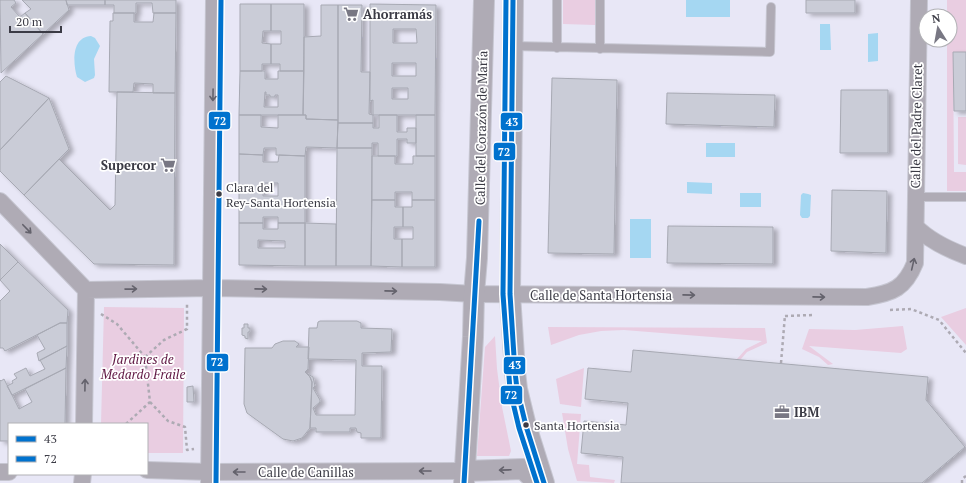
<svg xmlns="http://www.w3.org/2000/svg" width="966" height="483" font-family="'PT Serif',serif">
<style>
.green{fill:#e9cde1}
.water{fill:#a5d7f2}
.building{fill:#caccd7;stroke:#a7a9b3;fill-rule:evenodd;filter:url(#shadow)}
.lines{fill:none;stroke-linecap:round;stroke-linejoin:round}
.service-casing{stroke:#c6c6d1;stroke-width:10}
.minor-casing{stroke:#c6c6d1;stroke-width:18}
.tertiary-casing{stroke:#c6c6d1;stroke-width:22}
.path{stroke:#adaab3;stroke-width:2.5;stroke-dasharray:3 3;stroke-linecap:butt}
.service{stroke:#afabb5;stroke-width:8}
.minor{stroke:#afabb5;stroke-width:16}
.tertiary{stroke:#afabb5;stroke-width:20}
.bus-1-casing{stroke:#fff;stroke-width:8}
.bus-2-casing{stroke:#fff;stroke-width:8}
.bus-1{stroke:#0072ce;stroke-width:5}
.bus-2{stroke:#0072ce;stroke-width:5}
.oneway{stroke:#64626c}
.bus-dot{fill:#3b3b45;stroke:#fff;stroke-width:1.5}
.labels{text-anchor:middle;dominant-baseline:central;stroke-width:3.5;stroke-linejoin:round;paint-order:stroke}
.bus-label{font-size:12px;fill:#3b3b45;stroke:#fff;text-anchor:start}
.poi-label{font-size:13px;font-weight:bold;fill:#3b3b45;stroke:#fff;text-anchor:start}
.street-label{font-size:13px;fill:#3b3b45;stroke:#fff}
.park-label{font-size:13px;font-style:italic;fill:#5f1642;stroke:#fff}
.line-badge{stroke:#fff;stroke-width:1.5}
.badge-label{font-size:11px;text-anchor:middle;font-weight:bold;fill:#fff}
</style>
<defs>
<filter id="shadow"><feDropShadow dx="4.5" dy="2.5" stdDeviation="2" flood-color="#0004"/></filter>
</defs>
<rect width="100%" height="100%" fill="#e8e7f6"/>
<path class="green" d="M563,0H595V25L563,24Z
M947,0H966V52H953L954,172H966V191H947V40H950V16H947Z
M958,117H966V165L958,164Z
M104,307L184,308L183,453H147V424H101Z
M966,308V345L941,317Z
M903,326L907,349L901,353L809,346L833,364L828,365L819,357L802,349L809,329L855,330Z
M548,327L765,328L767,343L747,352L741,359H737L746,349L762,341L624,330L601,331L579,335L551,345Z
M495,336L497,369L502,407L511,451L509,456H477L485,347Z
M584,368L581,407L560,404L556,379Z
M562,413L581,414L577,464L589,465L590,477L615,480L614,483L577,481L568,449Z"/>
<path class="water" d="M686,0H730V17H686Z
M820,24H830L831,50H820Z
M878,33V61L868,62V34Z
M91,36L95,38L100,46L94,59L95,75L94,78L85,82L77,77C73,64 71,37 91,36Z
M706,143H735V157H706Z
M687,182L712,183V194L687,193Z
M740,193H761V207H740Z
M803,193L808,194L811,195L810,216L808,218H802L800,215L801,195Z
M630,219H651V258H630Z"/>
<path class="building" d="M0,0H14L16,3L11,7L20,17L25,13L43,34L1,73Z
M22,0H66L69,10L43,34L25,13L31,9Z
M66,0H105V5H67Z
M105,0H176V13H153L152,3H136V13H114V5H105Z
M806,0H855V13H806Z
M240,4H271V31H263L262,43L271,44V64H262V71H240Z
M271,4H304V71H280V64H271V44H281V31H271Z
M370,4L436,5L435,115H373V100L370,101ZM393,29H416L417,43H393ZM392,63H416V76H392ZM392,88H408V99H392Z
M321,5H338V120L306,119V115H303L304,37L321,36Z
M338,5H362L361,72H370L369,114L373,115V123H338Z
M113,13H134V22H153L154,13H176L175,93H153V84L134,83L133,92H109L110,21H113Z
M953,52H966V111H954Z
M240,71H265V79H278V71H304L303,115H239ZM265,92H266V95H270V97H275V95H278V107H264Z
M6,76L49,98L0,150V82Z
M552,78L617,80L614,254L548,253Z
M841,90H888V153H840Z
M117,92L175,93L174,265L94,264L24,195L59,159L110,210L115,205Z
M667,93L775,95L774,127L666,124Z
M49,98L69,149L24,195L0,171V150Z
M239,115H261V127L278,128V115H306V119L338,120L337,148L306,147L305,156L276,155V148H264L263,155L239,154Z
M379,115H397V132H407V128H416V143H407V139H397V156H378V143H372V148H337L338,123H373V128H379Z
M416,115H435V156H416Z
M337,148H372L371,266H336Z
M239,154L263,155V162H278L279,155L305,156V223H278V217H263V223H239ZM263,183H278V196H263Z
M372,156H395V164H413V156H435V200H412V192H395V200H372Z
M832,190L887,191L886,253L831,251Z
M372,200H395V207H403V227H394V239H402V267L371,266Z
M412,200H435V267H402V239H413V227H403V207H412Z
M239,223H263V229H278V223H305V266L239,265ZM258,240L285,241V248H258Z
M305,223L336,224V266H305Z
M668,226L773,227V264L667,263Z
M0,244L18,262L0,280Z
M18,262L68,310L67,323H60L5,351L3,348H0V301L10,291L0,280Z
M320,321H357L361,323V328L392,329L391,352L362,353V366H382L381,438H361V433L357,432L356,428H350V432H316V428H310L312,382L310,377L308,374L313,377L315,386L313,388L320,400V402L313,408L316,415H355L356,360L308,359L309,328H317L318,322Z
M60,323H67V346L39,361L37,353L45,349L37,335Z
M244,324H248V328H250V332H248V339L245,338V336L242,335V328H244Z
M283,341H295L299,344L296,347H309L308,369L305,372L310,377L312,382L310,428L302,438L293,441L283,439L247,413L244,404L245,348H272L275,344Z
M67,346L66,368L12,395L7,386L13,383L12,381L17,378L14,374L26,368L30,376L45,369L40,360Z
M633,350L928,377L926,400L965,447L922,483H621L623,457L581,453L584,421L626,425L628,403L585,399L588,368L631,372Z
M66,368L65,424H9V441H0V380L1,381L4,379L19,409L32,402L25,389Z
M193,386L194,402H187V387Z"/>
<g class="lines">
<g class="service-casing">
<path id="service" d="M600,0V49
M513,46L770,52L771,7
M557,48V0
M915,197H966"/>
</g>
<g class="minor-casing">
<path id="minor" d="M0,201L86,290L212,288L440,292L474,294L867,297C893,293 905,288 915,263L919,0
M916,227C930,241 947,249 966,256
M84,424L86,290
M147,470L210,472L464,471
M0,472H9
M82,483L83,474
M209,483L214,0"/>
</g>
<g class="tertiary-casing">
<path id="tertiary" d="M513,0L510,294L515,372L517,389L526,426L544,483
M464,471L523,469L538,483
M464,483L473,337L474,294L477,258L484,0"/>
</g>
<path class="path" d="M890,310L911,309L939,320L966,353
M101,314L117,324L145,357
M785,316L813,315
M781,363L785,315
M150,402L168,421L185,427L187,450L194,449
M126,424L150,402L145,357L164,340L187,329V304
M962,483V479L966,476"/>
<use href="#service" class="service"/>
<use href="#minor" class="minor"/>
<use href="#tertiary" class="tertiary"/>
<g class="bus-1-casing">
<path id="bus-1" d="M513,0L510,294L515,372L517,389L526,426L544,483
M464,483L479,221"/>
</g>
<g class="bus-2-casing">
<path id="bus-2" d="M506,0L503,294L510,390L519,428L537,483
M216,483L221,0"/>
</g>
<use href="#bus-1" class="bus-1"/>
<use href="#bus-2" class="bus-2"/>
</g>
<defs><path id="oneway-shaft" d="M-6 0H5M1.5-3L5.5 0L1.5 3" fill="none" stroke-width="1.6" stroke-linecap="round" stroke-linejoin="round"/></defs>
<g class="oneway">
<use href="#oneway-shaft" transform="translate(213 95) rotate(91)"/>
<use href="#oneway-shaft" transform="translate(27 229) rotate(46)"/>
<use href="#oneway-shaft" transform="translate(913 264) rotate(-77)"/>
<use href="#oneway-shaft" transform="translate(131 289) rotate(-1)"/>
<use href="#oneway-shaft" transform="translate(261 289) rotate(1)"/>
<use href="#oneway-shaft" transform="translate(391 291) rotate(1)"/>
<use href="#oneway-shaft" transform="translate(689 295) rotate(1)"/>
<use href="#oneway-shaft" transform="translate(819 297) rotate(1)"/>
<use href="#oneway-shaft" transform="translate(85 385) rotate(-89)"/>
<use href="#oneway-shaft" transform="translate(505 470) rotate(178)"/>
<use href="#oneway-shaft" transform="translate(425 471) rotate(180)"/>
<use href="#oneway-shaft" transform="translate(239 472) rotate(180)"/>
</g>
<defs>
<g id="supermarket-bare" transform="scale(1.2)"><path d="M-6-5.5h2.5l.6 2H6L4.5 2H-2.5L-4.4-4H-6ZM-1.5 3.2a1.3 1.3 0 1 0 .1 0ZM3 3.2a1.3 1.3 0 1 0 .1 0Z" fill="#787783" stroke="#fff" stroke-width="2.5" paint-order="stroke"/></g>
<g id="office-bare" transform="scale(1.2)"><path d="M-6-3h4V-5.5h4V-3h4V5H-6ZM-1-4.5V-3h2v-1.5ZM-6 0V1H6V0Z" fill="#787783" stroke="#fff" stroke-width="2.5" paint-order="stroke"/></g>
</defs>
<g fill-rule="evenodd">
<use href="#supermarket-bare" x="351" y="14"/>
<use href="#supermarket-bare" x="168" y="165"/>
<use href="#office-bare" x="782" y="412"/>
</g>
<g class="bus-dot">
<circle cx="219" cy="194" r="3.5"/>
<circle cx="526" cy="425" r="3.5"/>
</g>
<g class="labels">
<g class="bus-label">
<text x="226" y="187">Clara del<tspan x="226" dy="15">Rey-Santa Hortensia</tspan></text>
<text x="534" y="425">Santa Hortensia</text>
</g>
<g class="poi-label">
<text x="363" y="14">Ahorramás</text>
<text x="156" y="165" text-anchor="end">Supercor</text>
<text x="794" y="412">IBM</text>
</g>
<g class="street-label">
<text transform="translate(916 126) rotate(-89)">Calle del Padre Claret</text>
<text transform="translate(481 128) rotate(-89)">Calle del Corazón de María</text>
<text x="601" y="295">Calle de Santa Hortensia</text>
<text x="306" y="472">Calle de Canillas</text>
</g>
<g class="park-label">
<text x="143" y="359">Jardines de<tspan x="143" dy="15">Medardo Fraile</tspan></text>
</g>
</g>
<g class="line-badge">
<rect x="208" y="111" width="23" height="19" rx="4" fill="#0072ce"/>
<rect x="500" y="112" width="23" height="19" rx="4" fill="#0072ce"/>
<rect x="493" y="142" width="23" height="19" rx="4" fill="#0072ce"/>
<rect x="206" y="353" width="23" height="19" rx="4" fill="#0072ce"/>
<rect x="503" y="356" width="23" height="19" rx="4" fill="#0072ce"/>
<rect x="500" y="385" width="23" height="20" rx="4" fill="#0072ce"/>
</g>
<g class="badge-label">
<text x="220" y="125">72</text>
<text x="512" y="126">43</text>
<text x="504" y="156">72</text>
<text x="217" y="366">72</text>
<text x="515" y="369">43</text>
<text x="511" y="399">72</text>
</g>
<rect x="8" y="423" width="140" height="52" fill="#ffffff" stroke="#b1b1b5"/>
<rect x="16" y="436" width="20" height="6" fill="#0072ce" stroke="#b1b1b5"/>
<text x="44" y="443" font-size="12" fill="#3b3b45">43</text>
<rect x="16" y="456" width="20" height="6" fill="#0072ce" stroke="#b1b1b5"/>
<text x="44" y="463" font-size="12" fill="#3b3b45">72</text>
<g transform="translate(938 28) rotate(349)"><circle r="19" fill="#ffffff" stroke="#b1b1b5"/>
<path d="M0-3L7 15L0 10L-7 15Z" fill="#787783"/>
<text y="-6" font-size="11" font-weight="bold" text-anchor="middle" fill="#3b3b45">N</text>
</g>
<path d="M10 26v6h51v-6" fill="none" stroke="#3b3b45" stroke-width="2"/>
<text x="16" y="26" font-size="12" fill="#3b3b45" stroke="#ffffff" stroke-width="3" paint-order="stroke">20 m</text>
</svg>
